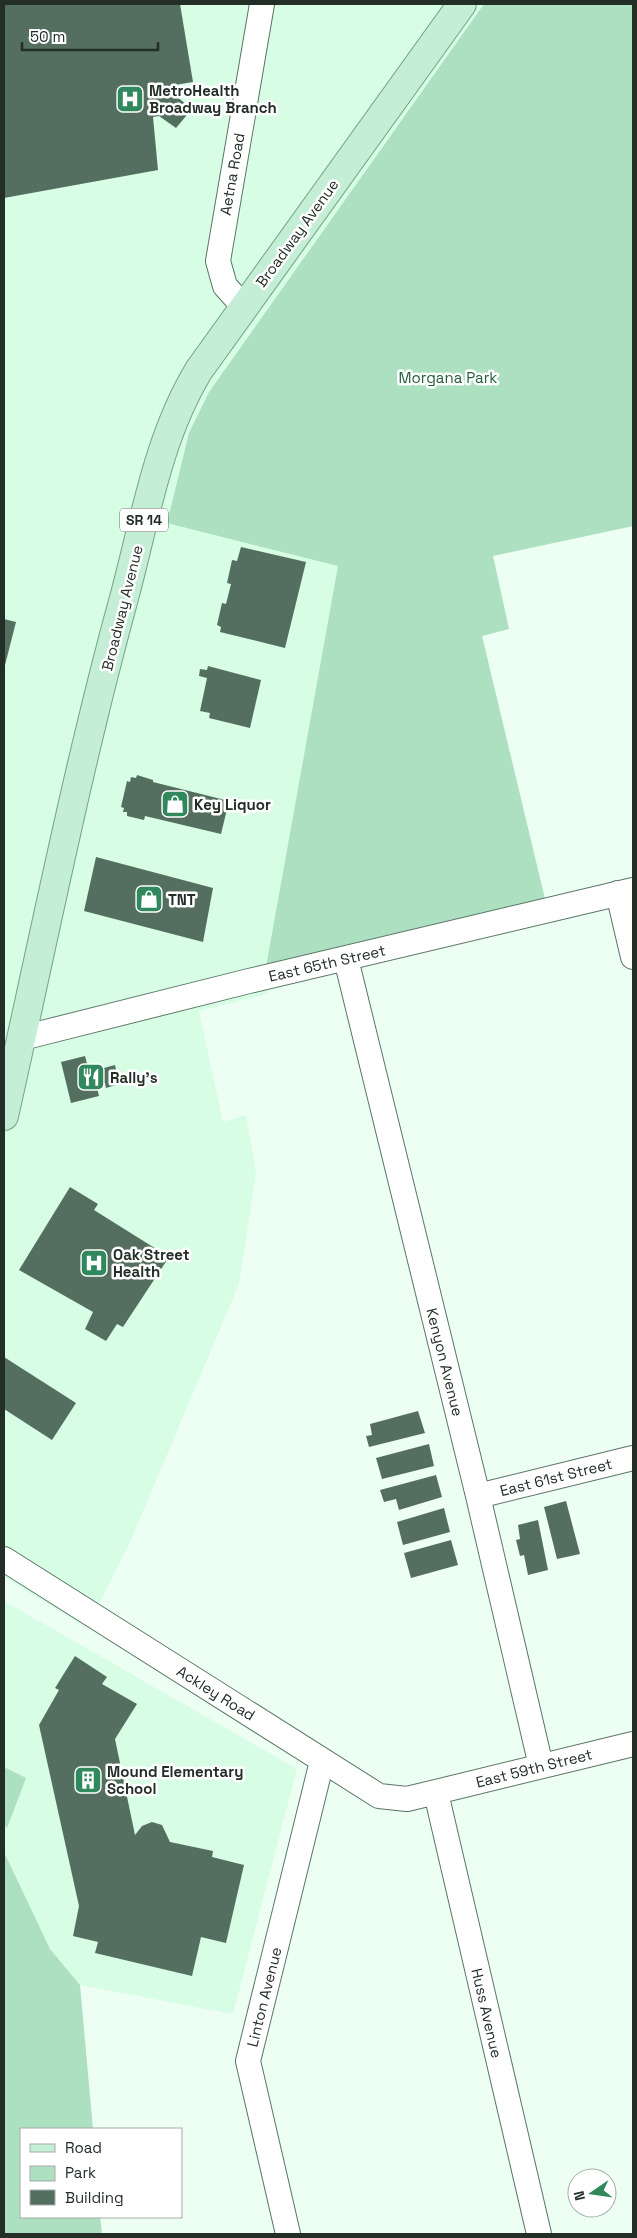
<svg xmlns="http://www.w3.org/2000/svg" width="637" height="2238" font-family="'Space Grotesk',sans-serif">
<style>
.built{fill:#d7fde5}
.green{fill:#addfc1}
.building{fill:#546f5f}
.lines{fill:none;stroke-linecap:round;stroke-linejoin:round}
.minor-casing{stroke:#5a7565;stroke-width:26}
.major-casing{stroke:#72a486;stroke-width:30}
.minor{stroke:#fff;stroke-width:24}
.major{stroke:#c4eed5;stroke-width:28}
.labels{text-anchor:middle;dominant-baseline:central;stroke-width:5;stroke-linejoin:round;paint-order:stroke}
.shield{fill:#fff;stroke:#656d68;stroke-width:1}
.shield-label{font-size:14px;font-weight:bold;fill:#232e27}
.poi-label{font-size:15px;font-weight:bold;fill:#232e27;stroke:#fff;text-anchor:start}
.street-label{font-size:15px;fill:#232e27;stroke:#fff}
.park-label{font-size:15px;fill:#245c3f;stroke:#fff}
</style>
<rect width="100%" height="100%" fill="#edfff3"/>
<path class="built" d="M4,4H633V526L493,556L509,629L482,636L545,899L266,967L268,994L199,1011L223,1122L246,1115L256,1173L239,1284L131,1540L87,1628L4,1577Z
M4,1601L297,1769L233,2014L80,1985L50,1949L4,1852Z"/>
<path class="green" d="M484,4H633V526L493,556L509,629L482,636L545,899L266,967L338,566L167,523L189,433L209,392Z
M4,1767L26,1778L7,1828L4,1824Z
M4,1852L50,1949L80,1985L93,2129H21V2217H100L102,2234H4Z"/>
<path class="building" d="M4,4H180L193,82L169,86L171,92L192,109L176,128L159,116L153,117L158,170L4,198Z
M241,547L306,562L285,648L220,632L221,627L217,625L222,603L226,604L231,584L227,583L232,560L237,561Z
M4,619L16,622L4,669Z
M208,666L261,680L250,728L209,718L210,713L200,711L207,678L199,676L200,669L207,670Z
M137,775L153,780V782L229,801L221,834L145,816L144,820L127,816V812H123L124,808L121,807L127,781L130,782L131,777L136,778Z
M96,857L213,888L203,942L84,911Z
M85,1056L89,1072L115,1065L119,1084L106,1088L105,1083L96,1084L99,1096L71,1103L61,1062Z
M70,1187L98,1204L94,1210L169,1257L123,1327L117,1324L106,1341L85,1329L93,1312L19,1270Z
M4,1357L76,1403L52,1440L4,1409Z
M418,1411L425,1433L369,1447L366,1436L372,1435L370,1424Z
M429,1444L434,1466L382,1479L376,1458Z
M436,1475L442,1497L399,1510L396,1499L384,1502L380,1490Z
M566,1501L580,1554L557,1559L544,1507Z
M444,1508L450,1532L403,1545L397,1522Z
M538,1520L548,1570L528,1575L524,1555L520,1556L516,1540L520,1539L518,1525Z
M451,1540L458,1565L411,1578L404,1553Z
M75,1656L107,1677L102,1684L137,1704L115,1739L135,1835L142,1826L152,1822L162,1825L170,1842L213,1851L212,1857L244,1865L226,1943L201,1937L192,1976L95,1953L98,1942L73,1936L79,1906L39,1725L59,1690L55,1688Z"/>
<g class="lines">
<g class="minor-casing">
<path id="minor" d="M244,307L225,286L218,261L262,4
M618,893L633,957
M346,959L478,1496L541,1766
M22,1038L249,981L633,890
M478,1496L633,1458
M4,1559L379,1796L407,1799L633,1744
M436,1793L539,2234
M288,2234L248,2061L322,1761"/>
</g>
<g class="major-casing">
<path id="major" d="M4,1116C43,943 77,769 124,598C145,521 157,439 199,370L462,4"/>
</g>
<use href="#minor" class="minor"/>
<use href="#major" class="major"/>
</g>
<defs>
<g id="hospital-square" transform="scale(1.4375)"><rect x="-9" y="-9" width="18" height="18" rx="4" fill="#31885d" stroke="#fff"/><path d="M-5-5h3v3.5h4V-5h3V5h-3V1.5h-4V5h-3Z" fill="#fff"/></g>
<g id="shop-square" transform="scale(1.4375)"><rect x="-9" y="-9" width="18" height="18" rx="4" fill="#31885d" stroke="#fff"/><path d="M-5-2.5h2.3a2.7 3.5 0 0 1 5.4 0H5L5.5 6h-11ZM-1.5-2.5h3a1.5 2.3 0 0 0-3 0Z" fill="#fff"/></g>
<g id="restaurant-square" transform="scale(1.4375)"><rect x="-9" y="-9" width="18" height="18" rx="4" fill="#31885d" stroke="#fff"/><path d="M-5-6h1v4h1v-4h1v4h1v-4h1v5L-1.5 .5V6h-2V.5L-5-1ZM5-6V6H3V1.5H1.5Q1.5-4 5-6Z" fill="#fff"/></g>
<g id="building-square" transform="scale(1.4375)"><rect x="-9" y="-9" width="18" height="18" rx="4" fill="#31885d" stroke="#fff"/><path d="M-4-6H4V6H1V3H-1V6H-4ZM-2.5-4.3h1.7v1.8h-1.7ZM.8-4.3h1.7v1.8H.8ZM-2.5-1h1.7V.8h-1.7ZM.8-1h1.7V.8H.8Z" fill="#fff"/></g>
</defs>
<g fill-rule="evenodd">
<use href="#hospital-square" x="130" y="99"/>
<use href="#shop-square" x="175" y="804"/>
<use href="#shop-square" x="149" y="899"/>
<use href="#restaurant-square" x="91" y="1077"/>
<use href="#hospital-square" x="94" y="1263"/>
<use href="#building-square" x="88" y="1780"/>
</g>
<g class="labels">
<rect class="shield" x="120" y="508.5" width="48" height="23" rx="4"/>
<g class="shield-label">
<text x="144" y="520">SR 14</text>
</g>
<g class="poi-label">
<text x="149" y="90">MetroHealth<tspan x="149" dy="17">Broadway Branch</tspan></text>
<text x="194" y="804">Key Liquor</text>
<text x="168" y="899">TNT</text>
<text x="110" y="1077">Rally's</text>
<text x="113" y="1254">Oak Street<tspan x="113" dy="17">Health</tspan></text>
<text x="107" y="1771">Mound Elementary<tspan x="107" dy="17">School</tspan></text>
</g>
<g class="street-label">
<text transform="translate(232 174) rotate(-80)">Aetna Road</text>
<text transform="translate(297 233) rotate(-54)">Broadway Avenue</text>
<text transform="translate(122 608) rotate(-76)">Broadway Avenue</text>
<text transform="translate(327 963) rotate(-13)">East 65th Street</text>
<text transform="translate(445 1362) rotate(76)">Kenyon Avenue</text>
<text transform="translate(556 1477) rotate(-14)">East 61st Street</text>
<text transform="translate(216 1693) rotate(32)">Ackley Road</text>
<text transform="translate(534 1768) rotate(-14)">East 59th Street</text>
<text transform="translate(264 1997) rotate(-76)">Linton Avenue</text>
<text transform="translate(487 2013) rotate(77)">Huss Avenue</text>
</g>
<g class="park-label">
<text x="448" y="377">Morgana Park</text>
</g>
</g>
<rect width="637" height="2238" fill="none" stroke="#232e27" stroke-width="10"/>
<rect x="20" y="2128" width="162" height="90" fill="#ffffff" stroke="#a7aba9"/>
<rect x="30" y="2144" width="25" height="8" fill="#c4eed5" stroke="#a7aba9"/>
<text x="65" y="2153" font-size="15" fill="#232e27">Road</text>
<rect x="30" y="2166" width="25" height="15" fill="#addfc1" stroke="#a7aba9"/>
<text x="65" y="2178" font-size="15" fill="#232e27">Park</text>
<rect x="30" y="2190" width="25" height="15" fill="#546f5f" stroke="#a7aba9"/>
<text x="65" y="2203" font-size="15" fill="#232e27">Building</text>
<g transform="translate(592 2193) rotate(257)"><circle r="24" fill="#ffffff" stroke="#a7aba9"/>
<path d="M0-4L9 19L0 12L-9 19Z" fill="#31885d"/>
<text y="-8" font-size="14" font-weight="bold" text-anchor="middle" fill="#232e27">N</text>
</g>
<path d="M22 42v8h136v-8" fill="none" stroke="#232e27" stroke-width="2.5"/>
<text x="30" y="42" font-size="15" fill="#232e27" stroke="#ffffff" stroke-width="4" paint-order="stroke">50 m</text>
</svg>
